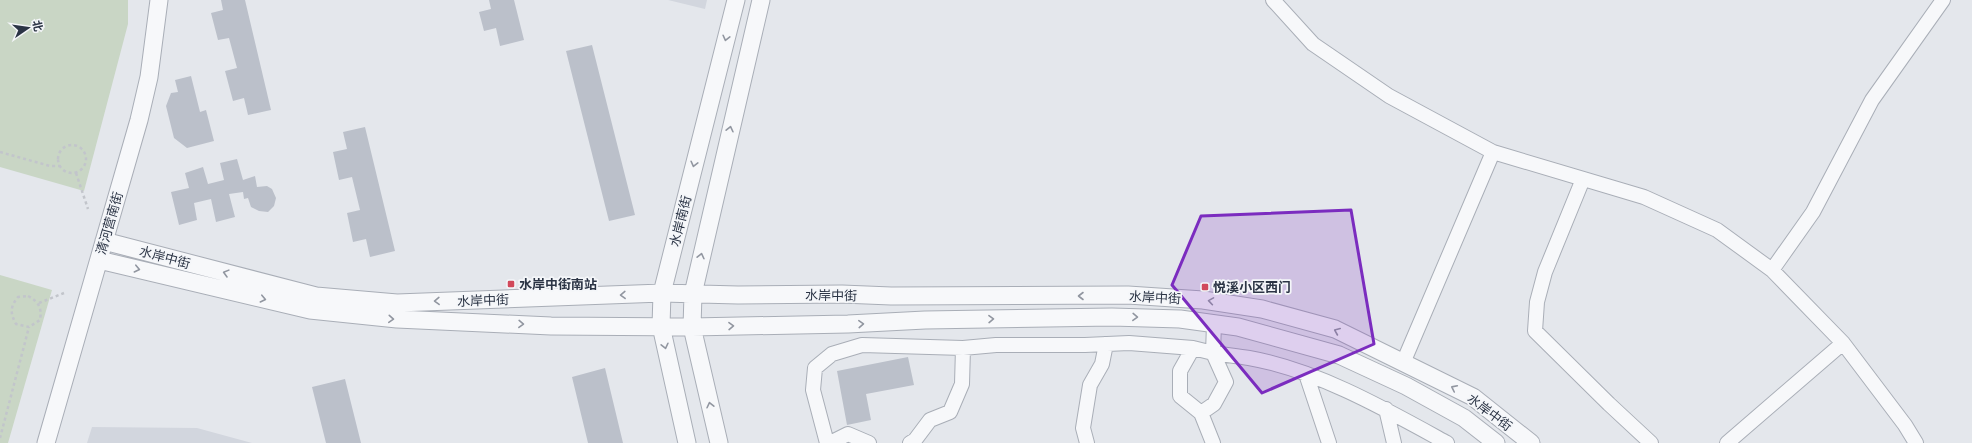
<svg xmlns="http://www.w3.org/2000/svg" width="1972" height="443" font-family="'Noto Sans','Noto Sans SC',sans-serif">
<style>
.built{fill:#d2d6de}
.green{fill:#c9d6c5}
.building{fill:#bbc0ca}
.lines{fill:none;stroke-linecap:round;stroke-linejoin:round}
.minor-casing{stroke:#a9aeb7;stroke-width:16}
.tertiary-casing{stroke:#a9aeb7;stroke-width:19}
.path{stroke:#c2c5cb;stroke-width:2.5;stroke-dasharray:3 3;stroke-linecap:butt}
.minor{stroke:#f7f8fa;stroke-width:14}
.tertiary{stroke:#f7f8fa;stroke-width:17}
.oneway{stroke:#9196a0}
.marked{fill:#7b2cbf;fill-opacity:0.2;stroke:#7b2cbf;stroke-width:3;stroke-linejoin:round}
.poi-dot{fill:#d1495b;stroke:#f4f6f9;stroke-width:1.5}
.labels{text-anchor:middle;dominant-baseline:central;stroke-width:3.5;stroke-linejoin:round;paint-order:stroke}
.street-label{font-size:13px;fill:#2b3445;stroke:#f4f6f9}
.poi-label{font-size:13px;font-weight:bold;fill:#2b3445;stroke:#f4f6f9;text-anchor:start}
</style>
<rect width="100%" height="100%" fill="#e4e7ec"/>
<path class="built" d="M668,0H707L705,9Z
M92,427L197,428L252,443H87Z"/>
<path class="green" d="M0,0H128V24L84,191L0,167Z
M0,275L52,290L8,443H0Z"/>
<path class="building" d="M221,0H245L271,110L248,115L244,98L233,101L225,71L237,68L229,38L218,40L211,13L223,10Z
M489,0H514L524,40L500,46L496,28L484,31L479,12L491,9Z
M592,45L635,215L609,221L566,51Z
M191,76L200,112L206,110L214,141L187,148L174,138L166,106L171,93L178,92L175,80Z
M365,127L395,251L370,257L366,239L353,242L347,213L360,210L352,177L339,180L333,152L347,149L343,132Z
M237,159L243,180L255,176L257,187L267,186L272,189L276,198L274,206L268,212L259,211L251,207L248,198L244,199L243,192L229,194L235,217L216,222L211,199L194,203L197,220L179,225L171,192L189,188L185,173L203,167L208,184L224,180L220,163Z
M908,357L914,385L866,394L871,420L847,425L837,371Z
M605,368L623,443H588L572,377Z
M345,379L361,443H326L312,387Z"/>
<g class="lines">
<g class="minor-casing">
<path id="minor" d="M1273,0L1313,44L1389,96L1493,152L1644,197L1717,230L1772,270L1843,343L1905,425L1916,443
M1583,179L1545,272L1537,302L1535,331L1609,404L1651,443
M1772,270L1813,212L1872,100L1943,0
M1193,348L1180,371V396L1201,413
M1403,363L1493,152
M1306,374L1329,443
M1386,409L1394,443
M827,443L813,390L815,368L832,354L862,345L963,348L996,345H1085L1129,343L1193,348L1213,353L1214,324
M830,443L848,434L869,443
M910,443L915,440L930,420L950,412L962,384L963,348
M1087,443L1083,428L1090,385L1102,364L1106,344
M1213,443L1201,413L1214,404L1226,382L1213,353C1225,355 1237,356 1249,358C1317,370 1387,410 1447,443
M1727,443L1843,343"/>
</g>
<g class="tertiary-casing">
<path id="tertiary" d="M104,241L316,296L397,303L662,293L738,295L842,294L891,296L1128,295L1203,300L1262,309L1335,329L1473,397L1531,443
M99,260L310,310L397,319L551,326L692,327L848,324L925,320L1112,317L1180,319L1238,327L1339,355L1406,386L1464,418L1496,443
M46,443L139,120L149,77L159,0
M687,443L661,326L662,293L736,0
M719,443L692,327L693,294L761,0"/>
</g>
<path class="path" d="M58 159a14 14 0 1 1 28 0a14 14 0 1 1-28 0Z
M0,152L50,166H60
M76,173L88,209
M28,296C39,302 42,308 40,320L29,327L16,324C10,313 10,307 18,297Z
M39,303L64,293
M0,438L29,327"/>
<use href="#minor" class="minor"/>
<use href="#tertiary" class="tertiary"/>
</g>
<defs><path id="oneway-chevron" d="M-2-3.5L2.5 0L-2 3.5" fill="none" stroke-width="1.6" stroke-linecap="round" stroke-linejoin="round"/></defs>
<g class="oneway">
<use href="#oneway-chevron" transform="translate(726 38) rotate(104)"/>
<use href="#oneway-chevron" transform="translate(730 129) rotate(-77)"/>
<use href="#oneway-chevron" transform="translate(694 164) rotate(104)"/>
<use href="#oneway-chevron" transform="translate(701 256) rotate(-77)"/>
<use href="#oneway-chevron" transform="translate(137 269) rotate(13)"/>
<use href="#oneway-chevron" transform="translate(226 273) rotate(-165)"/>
<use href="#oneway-chevron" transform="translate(623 295) rotate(178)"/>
<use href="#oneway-chevron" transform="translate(1081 296) rotate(180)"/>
<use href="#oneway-chevron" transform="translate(263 299) rotate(13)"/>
<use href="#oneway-chevron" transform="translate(437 301) rotate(178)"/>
<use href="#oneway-chevron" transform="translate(1211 301) rotate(-171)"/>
<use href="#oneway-chevron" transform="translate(1135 317) rotate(2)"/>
<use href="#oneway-chevron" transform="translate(391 319) rotate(4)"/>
<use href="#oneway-chevron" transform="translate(991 319) rotate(-1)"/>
<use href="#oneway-chevron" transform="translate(521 324) rotate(2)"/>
<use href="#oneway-chevron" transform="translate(861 324) rotate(-3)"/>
<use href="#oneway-chevron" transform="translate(731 326) rotate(-1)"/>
<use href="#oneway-chevron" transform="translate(1337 331) rotate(-157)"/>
<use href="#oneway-chevron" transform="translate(665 346) rotate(77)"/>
<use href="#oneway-chevron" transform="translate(1454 388) rotate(-154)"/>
<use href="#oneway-chevron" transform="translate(710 405) rotate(-103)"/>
</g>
<path class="marked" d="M1351,210L1374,344L1262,393L1172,285L1201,216Z"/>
<g class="poi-dot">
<rect x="507" y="280" width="8" height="8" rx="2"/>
<rect x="1201" y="283" width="8" height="8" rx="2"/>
</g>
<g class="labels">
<g class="street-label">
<text transform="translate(680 221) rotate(-76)">水岸南街</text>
<text transform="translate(109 223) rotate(-74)">清河营南街</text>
<text transform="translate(165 257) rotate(15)">水岸中街</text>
<text transform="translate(831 295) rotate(1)">水岸中街</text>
<text transform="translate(1155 297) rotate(3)">水岸中街</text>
<text transform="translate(483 300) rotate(-2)">水岸中街</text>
<text transform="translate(1490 412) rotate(37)">水岸中街</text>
</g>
<g class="poi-label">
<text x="519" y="284">水岸中街南站</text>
<text x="1213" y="287">悦溪小区西门</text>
</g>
</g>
<g transform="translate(28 28) rotate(77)" stroke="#f4f6f9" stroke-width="3" paint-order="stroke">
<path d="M0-3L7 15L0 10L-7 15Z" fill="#2b3445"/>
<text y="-6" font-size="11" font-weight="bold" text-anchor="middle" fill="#2b3445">北</text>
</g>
</svg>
